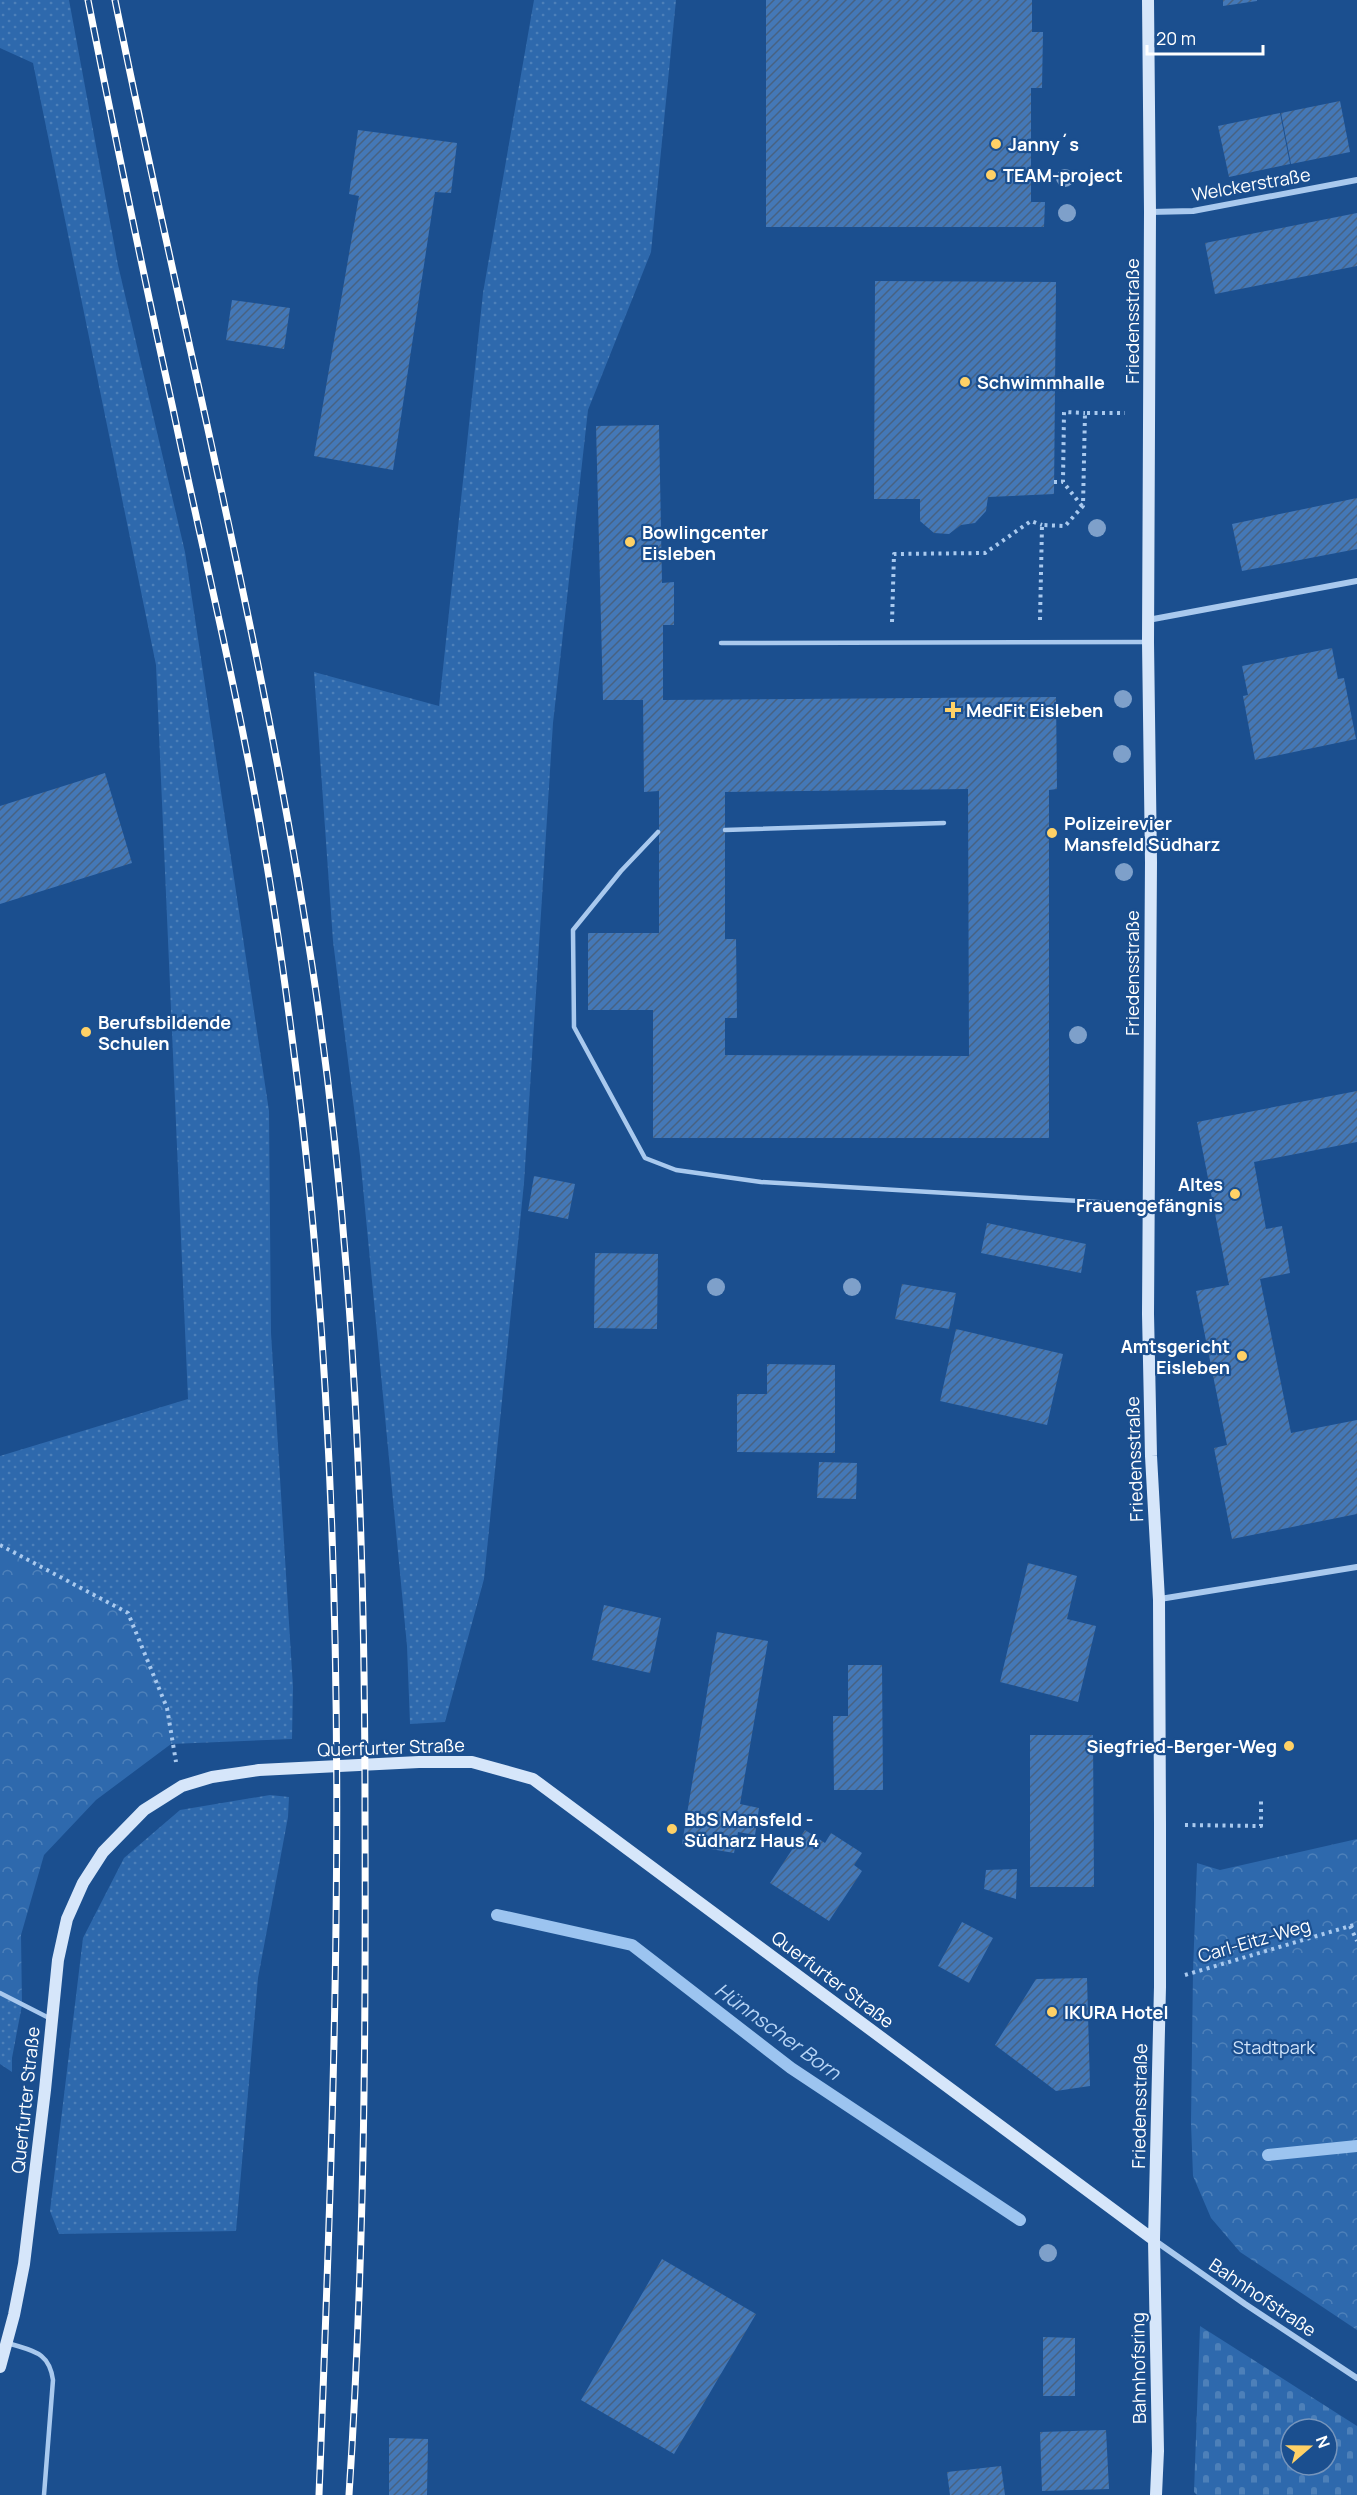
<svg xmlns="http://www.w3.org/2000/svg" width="1357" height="2495" font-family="Manrope,sans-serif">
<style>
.grass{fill:url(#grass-dots)}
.cemetery{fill:url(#cemetery-stones);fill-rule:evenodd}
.park{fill:url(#park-crowns)}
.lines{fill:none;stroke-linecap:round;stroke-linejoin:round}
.stream{stroke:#9cc4f0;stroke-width:12}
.building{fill:url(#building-hatch);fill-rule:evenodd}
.path{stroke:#a9c9ee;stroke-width:4;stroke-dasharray:3 4.5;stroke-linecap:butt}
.service{stroke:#a9c9ee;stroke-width:4.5}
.minor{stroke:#a9c9ee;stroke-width:6}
.secondary{stroke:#d6e6fa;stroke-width:12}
.rail-casing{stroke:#fff;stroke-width:7}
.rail{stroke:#1b4f8f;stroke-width:4.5;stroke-dasharray:14;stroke-linecap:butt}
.tree{fill:#7ea0ca}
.poi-dot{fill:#ffd166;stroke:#1b4f8f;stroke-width:2}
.labels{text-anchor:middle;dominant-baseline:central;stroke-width:4.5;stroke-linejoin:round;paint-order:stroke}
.poi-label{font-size:18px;font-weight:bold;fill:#fff;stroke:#1b4f8f;text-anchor:start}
.street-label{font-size:18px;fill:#fff;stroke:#1b4f8f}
.park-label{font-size:18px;fill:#cfe3fa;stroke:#1b4f8f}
.water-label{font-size:20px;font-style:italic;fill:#b5d3f5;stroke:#1b4f8f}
</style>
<defs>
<pattern id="grass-dots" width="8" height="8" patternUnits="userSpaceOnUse" patternTransform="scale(1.5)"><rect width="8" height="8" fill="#2e69ad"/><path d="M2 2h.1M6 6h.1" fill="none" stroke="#4d80b9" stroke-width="1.8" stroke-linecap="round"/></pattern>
<pattern id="cemetery-stones" width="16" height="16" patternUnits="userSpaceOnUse" patternTransform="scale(1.5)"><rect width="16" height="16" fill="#2e69ad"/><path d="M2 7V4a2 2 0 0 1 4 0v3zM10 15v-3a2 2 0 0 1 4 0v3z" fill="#4d80b9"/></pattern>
<pattern id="park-crowns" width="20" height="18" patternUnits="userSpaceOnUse" patternTransform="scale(1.5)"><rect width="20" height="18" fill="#2e69ad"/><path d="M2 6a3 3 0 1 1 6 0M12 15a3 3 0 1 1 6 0" fill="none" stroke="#4d80b9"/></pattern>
<pattern id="building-hatch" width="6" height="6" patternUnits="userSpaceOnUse" patternTransform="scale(1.5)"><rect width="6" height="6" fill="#4478b7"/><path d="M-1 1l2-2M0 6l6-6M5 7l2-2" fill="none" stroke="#486282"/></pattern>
</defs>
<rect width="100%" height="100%" fill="#1b4f8f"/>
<path class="grass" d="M0,0H69L118,265L185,552L269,1111L271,1333L293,1687L292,1739L171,1744L167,1708L128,1614L0,1545V1456L188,1399L156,665L33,63L0,48Z
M534,0H676L651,252L588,410L553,723L524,1183L484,1579L445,1722L410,1724L407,1646L360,1156L333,941L314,672L439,706L483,293Z
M270,1795L289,1797L288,1817L258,1978L236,2231L59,2234L50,2211L83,1938L124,1858L180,1810Z
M0,1993L22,2005L12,2058V2072L0,2064Z"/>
<path class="cemetery" d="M1200,2326L1357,2426V2495H1197L1194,2492ZM1291,2429H1327V2465H1291Z"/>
<path class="park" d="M0,1545L128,1613L167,1708L171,1744L96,1800L44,1855L21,1935L22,2005L0,1993Z
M1357,1839V2330L1240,2252L1211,2218L1193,2176L1191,2123L1193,1971L1197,1863L1220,1870Z"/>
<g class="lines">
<path class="stream" d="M497,1915L632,1945L791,2068L1020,2220
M1268,2155L1357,2146"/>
</g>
<path class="building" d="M766,0H1032V32H1043L1042,88H1031V202H1045L1044,227H766Z
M1223,0H1257V1L1223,6Z
M1340,101L1350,152L1291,164L1281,113Z
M1280,113L1290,164L1229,177L1218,126Z
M358,130L457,143L451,193L435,192L393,470L314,456L359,196L349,194Z
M1357,213V266L1215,294L1205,243Z
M875,281L1056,282L1054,494L988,497L986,511L975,523L961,525L949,534L934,533L920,521V499H874Z
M232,300L290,308L284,349L226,340Z
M659,425L662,583L674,582V625H663V700L1056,697L1057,789L1049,790V1138H653V1010H588V933H659V791L644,792L643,700H603L596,426ZM968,789L969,1056L725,1055V1018H737L736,939H725V792Z
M1357,498V549L1242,571L1232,524Z
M1332,648L1338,679L1344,678L1356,739L1255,760L1243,696L1248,695L1242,666Z
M105,773L132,863L0,904V806Z
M1357,1091V1142L1254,1162L1266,1229L1282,1226L1290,1273L1260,1279L1291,1433L1357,1420V1514L1232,1539L1214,1448L1227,1445L1196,1291L1229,1285L1197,1122Z
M534,1176L575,1184L568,1219L528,1211Z
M987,1223L1086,1244L1081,1273L981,1253Z
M595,1253L658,1254L657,1329L594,1328Z
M902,1284L956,1293L949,1329L895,1319Z
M956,1329L1063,1354L1047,1425L940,1401Z
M767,1364L835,1365V1453L737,1452V1394H767Z
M819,1462L857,1463L856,1499L817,1498Z
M1028,1563L1077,1576L1067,1619L1096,1626L1078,1702L1000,1682Z
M604,1605L661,1618L650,1673L592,1660Z
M717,1632L768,1641L740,1804L759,1808L755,1835L738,1832L734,1853L682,1844Z
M848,1665H882L883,1790H834L833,1716H848Z
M1030,1735H1093L1094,1887H1030Z
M805,1830L825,1843L831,1833L862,1853L854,1865L862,1871L829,1921L770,1883Z
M1017,1869L1016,1899L984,1889L986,1870Z
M962,1922L993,1938L969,1983L938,1966Z
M1087,1978L1090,2086L1056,2091L995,2045L1036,1979Z
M662,2259L756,2314L674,2454L581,2400Z
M1043,2337L1075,2338V2396H1043Z
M1106,2430L1109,2489L1042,2491L1040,2432Z
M389,2438L428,2439L427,2495H389Z
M1001,2466L1005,2495H950L947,2472Z"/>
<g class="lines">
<path class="path" d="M1054,482H1063
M1082,506L1063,482L1064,412L1085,413
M1040,620L1042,525L1065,526L1083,506L1085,413H1125
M892,622L894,554L985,553L1031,521L1042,525
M0,1545L128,1613L167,1708L176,1762
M1185,1825L1261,1826V1797
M1350,1926L1357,1941
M1185,1975L1357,1924"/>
<path class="service" d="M721,643L1147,642
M725,830L944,823
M658,832L621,871L573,930L574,1027L645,1158L676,1170L761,1182L1147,1205
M0,1993L51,2019
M8,2343C32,2351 49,2351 53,2380L44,2495"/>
<path class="minor" d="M1150,212L1193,211L1357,180
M1148,620L1357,581
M1160,1599L1357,1567
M1154,2240L1245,2304L1357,2378"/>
<path class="secondary" d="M1148,0L1150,212L1148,642L1151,862L1148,1314L1151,1456L1159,1600L1160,1824V1987L1154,2240L1158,2451L1156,2495
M0,2367L14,2315L24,2264L45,2090L58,1960L67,1919L83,1883L103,1852L144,1810L182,1786L212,1777L259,1770L419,1762H472L533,1779L1154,2240"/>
<g class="rail-casing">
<path id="rail" d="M88,0C115,136 143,273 173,409C203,553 239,697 263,842C279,933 291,1026 302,1118C354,1574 337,2037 319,2495
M115,0C182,330 267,658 316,992C355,1263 365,1538 365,1812C366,2040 364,2267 349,2495"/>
</g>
<use href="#rail" class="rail"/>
</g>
<g class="tree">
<circle cx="1065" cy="178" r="9"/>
<circle cx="1067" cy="213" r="9"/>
<circle cx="1097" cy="528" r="9"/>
<circle cx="1123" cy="699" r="9"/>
<circle cx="1122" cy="754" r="9"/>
<circle cx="1124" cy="872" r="9"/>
<circle cx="1078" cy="1035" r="9"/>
<circle cx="716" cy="1287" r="9"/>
<circle cx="852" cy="1287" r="9"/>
<circle cx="1048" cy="2253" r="9"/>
</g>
<g class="poi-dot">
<circle cx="996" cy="144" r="6"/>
<circle cx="991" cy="175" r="6"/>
<circle cx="965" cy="382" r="6"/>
<circle cx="630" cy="542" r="6"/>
<path d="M950 701h6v6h6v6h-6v6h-6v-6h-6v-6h6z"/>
<circle cx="1052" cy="833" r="6"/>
<circle cx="86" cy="1032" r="6"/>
<circle cx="1235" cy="1194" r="6"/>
<circle cx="1242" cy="1356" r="6"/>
<circle cx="1289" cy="1746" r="6"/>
<circle cx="672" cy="1829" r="6"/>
<circle cx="1052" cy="2012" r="6"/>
</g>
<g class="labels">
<g class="poi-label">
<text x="1008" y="144">Janny´s</text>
<text x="1003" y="175">TEAM-project</text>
<text x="977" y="382">Schwimmhalle</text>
<text x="642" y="532">Bowlingcenter<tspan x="642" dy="21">Eisleben</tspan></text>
<text x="966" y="710">MedFit Eisleben</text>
<text x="1064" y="823">Polizeirevier<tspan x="1064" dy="21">Mansfeld Südharz</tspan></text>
<text x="98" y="1022">Berufsbildende<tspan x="98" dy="21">Schulen</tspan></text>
<text x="1223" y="1184" text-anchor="end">Altes<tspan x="1223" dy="21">Frauengefängnis</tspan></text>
<text x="1230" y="1346" text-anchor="end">Amtsgericht<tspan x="1230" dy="21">Eisleben</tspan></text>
<text x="1277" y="1746" text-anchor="end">Siegfried-Berger-Weg</text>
<text x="684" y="1819">BbS Mansfeld -<tspan x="684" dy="21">Südharz Haus 4</tspan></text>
<text x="1064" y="2012">IKURA Hotel</text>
</g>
<g class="street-label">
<text transform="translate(1251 184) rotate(-10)">Welckerstraße</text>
<text transform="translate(1132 321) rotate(-90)">Friedensstraße</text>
<text transform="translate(1132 973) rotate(-90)">Friedensstraße</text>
<text transform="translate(1134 1459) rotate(-92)">Friedensstraße</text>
<text transform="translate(391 1747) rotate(-2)">Querfurter Straße</text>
<text transform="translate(1254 1940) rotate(-16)">Carl-Eitz-Weg</text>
<text transform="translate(833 1979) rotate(37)">Querfurter Straße</text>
<text transform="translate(25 2100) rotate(-84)">Querfurter Straße</text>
<text transform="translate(1139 2106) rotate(-89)">Friedensstraße</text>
<text transform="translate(1263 2297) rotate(34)">Bahnhofstraße</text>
<text transform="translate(1138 2368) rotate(-91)">Bahnhofsring</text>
</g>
<g class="park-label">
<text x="1274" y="2047">Stadtpark</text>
</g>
<g class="water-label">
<text transform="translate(778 2031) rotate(36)">Hünnscher Born</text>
</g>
</g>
<g transform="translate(1309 2447) rotate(70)"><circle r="28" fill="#1b4f8f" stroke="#7695bc" stroke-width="1.5"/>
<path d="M0-4.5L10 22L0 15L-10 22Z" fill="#ffd166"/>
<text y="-9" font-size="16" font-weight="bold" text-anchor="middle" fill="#ffffff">N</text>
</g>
<path d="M1147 45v9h116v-9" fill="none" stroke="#ffffff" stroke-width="3"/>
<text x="1156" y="45" font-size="18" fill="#ffffff" stroke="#1b4f8f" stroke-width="4.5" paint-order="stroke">20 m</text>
</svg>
